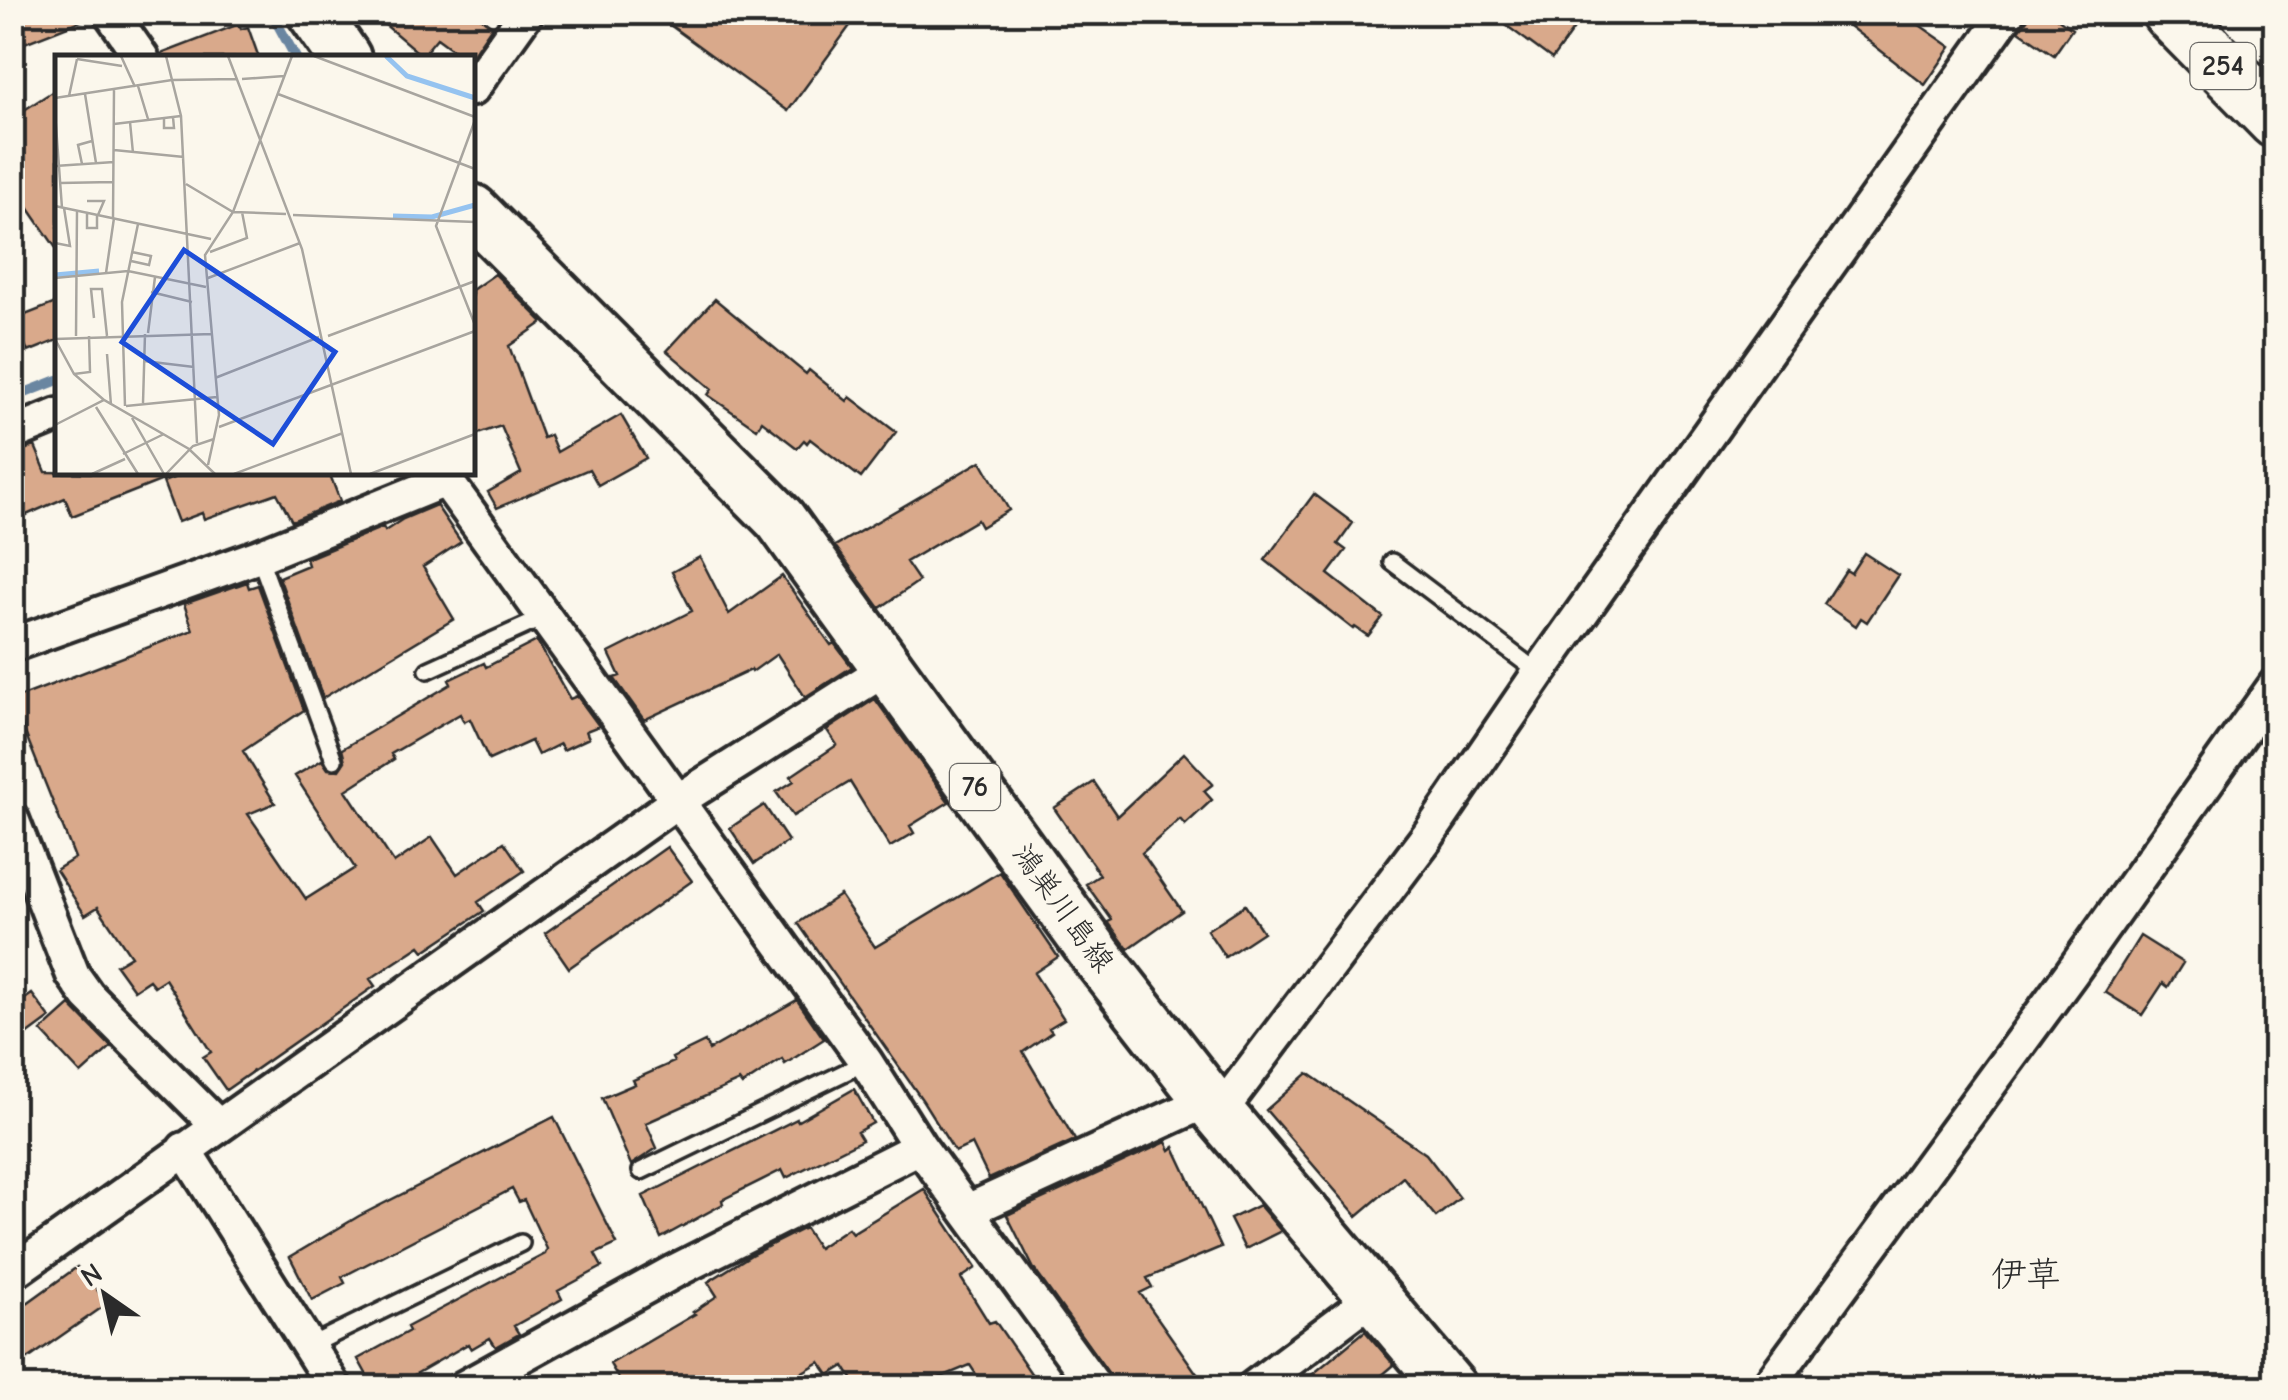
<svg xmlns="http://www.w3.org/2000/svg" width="2288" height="1400" font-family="'Comic Neue','Klee One',sans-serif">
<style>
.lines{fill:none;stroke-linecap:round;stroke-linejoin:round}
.stream{stroke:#6b86a1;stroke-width:10}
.building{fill:#d9a98b;stroke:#2b2b2b;stroke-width:2.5}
.lane-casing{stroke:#2b2b2b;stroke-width:22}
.street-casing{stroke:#2b2b2b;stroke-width:40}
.primary-casing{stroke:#2b2b2b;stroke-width:58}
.highway-casing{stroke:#2b2b2b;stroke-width:62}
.lane{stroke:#fbf7ec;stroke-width:15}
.street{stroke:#fbf7ec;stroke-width:32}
.primary{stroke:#fbf7ec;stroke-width:50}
.highway{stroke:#fbf7ec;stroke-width:55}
.labels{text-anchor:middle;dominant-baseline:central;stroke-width:8;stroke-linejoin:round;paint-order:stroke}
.shield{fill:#fbf7ec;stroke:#696865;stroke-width:2.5}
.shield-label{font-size:28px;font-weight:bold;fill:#2b2b2b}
.street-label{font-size:30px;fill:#2b2b2b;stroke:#fbf7ec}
.quarter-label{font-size:35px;fill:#2b2b2b;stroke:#fbf7ec}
.inset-river{fill:none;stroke:#95c3f0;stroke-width:5}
.inset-road{fill:none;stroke:#a8a59f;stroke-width:2.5}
.view{fill:#1d4ed8;fill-opacity:0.15;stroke:#1d4ed8;stroke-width:5}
.inset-edge{fill:none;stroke:#2b2b2b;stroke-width:5}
</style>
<rect width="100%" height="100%" fill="#fbf7ec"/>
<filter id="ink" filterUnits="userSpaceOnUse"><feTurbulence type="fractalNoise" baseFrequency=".01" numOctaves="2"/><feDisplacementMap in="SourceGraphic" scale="20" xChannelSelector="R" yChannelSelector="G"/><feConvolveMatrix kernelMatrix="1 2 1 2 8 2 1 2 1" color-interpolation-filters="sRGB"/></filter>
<g filter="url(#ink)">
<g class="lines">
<path class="stream" d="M271,12L296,58
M12,398L58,380"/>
</g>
<path class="building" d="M12,12H90L91,17L12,48Z
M370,12H474L492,26L470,58H464L437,38L422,56Z
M652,12H860L788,111Z
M1488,12H1586L1552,59Z
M1831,12H1901L1951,47L1925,85Z
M2033,12H2049L2072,29L2054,55L2019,31Z
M239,24L241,29L248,27L259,58H162L161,54Z
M58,88V251L12,184V118Z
M495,274L543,322L509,346L543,438L550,435L557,452L621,415L646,458L598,485L589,469L497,508L488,492L521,473L501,426L472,436V290Z
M715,299L806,374L809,370L847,401L850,397L896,432L861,478L810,439L807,443L804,440L797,448L762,421L757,429L708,395L712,389L667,351Z
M58,302V340L28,352L15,319Z
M35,446L46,472L178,474L72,516L65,498L24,516L12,488V454Z
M981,461L1009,510L981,527L977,520L906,562L919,581L880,608L835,546Z
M189,472H329L340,501L292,521L277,493L204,519L202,513L178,522L163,482Z
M1314,494L1353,523L1338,544L1346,550L1328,574L1383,617L1368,636L1355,627L1353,629L1265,560Z
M436,505L461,542L423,567L454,619L323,698L279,577L308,565L306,559L383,527L385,531L403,519Z
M1864,553L1898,575L1867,622L1861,618L1856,626L1824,604L1846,570L1851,573Z
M700,557L729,614L782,576L831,645L834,643L852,667L805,697L777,654L752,672L751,670L644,720L614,678L620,676L609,653L692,611L672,572Z
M247,582L249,588L258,585L304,710L243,751L275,803L248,814L306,899L355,868L295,776L322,760L328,769L339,770L345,761L342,749L451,684L449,680L484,663L486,667L537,641L570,699L577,696L599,726L586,731L589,738L563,750L560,744L538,755L531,741L489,760L470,719L464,722L460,714L391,754L394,759L346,790L394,863L432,837L457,874L504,842L524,871L478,902L484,911L424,951L420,946L370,979L375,986L226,1090L203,1057L211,1052L165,979L154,986L149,980L134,990L116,965L131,956L98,907L85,915L56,870L75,858L12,700L193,630L184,604Z
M875,699L949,802L910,826L914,833L890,847L850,782L793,816L776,792L794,781L791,776L837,745L827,730Z
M1184,753L1213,784L1204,791L1212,800L1185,825L1180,819L1142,853L1182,911L1128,949L1108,922L1112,920L1086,884L1100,875L1054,808L1094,782L1117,816Z
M764,805L788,841L754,864L730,828Z
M667,847L692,881L569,968L545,933Z
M1000,872L1058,957L1034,973L1064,1019L1049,1028L1052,1032L1023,1052L1075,1140L989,1179L972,1144L955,1152L923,1101L798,923L840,895L875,947Z
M1245,905L1263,932L1225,957L1207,930Z
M2140,936L2183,963L2168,987L2163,983L2142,1015L2105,992Z
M32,994L50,1018L12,1046V1008Z
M797,1000L824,1039L785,1064L782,1059L742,1085L739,1081L646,1123L657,1148L631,1165L602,1098L635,1084L633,1080L674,1062L672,1058L705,1042L709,1050Z
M70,1005L111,1047L81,1074L41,1031Z
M1308,1073L1426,1154L1460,1198L1436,1217L1403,1177L1357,1216L1266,1110Z
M854,1089L873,1123L857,1132L862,1140L786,1178L782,1170L722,1200L723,1204L661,1238L643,1196L797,1119L798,1121Z
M554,1117L617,1244L595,1254L602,1267L558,1291L562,1299L514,1326L519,1334L496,1347L490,1338L471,1349L468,1344L414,1375L420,1388H374L358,1359L409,1331L407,1327L545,1254L547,1249L524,1200L519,1202L512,1189L342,1277L345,1283L312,1300L290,1257L359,1216Z
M1166,1142L1170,1150L1174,1147L1221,1247L1147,1278L1152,1287L1140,1293L1207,1388H1119L1034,1269L1007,1215Z
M924,1189L976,1268L961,1278L989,1323L995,1321L1041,1388H985L970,1365L915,1388H858L844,1366L829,1375L820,1362L775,1388H624L610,1364L695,1314L693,1312L717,1296L708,1282L751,1255L805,1228L818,1248L848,1228L852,1233Z
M1259,1205L1281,1231L1245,1249L1230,1219Z
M77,1267L82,1274L85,1272L107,1304L12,1370V1314Z
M1365,1331L1394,1365L1367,1388H1296Z"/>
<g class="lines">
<g class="lane-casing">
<path id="lane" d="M259,556L334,760
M1392,562L1539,673
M428,670L545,617
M641,1171L866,1062
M309,1346L521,1243"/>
</g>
<g class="street-casing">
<path id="street" d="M110,12L142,58
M472,89L527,12
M12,434L58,415
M440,472L866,1062L920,1147L1096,1388
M12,645L259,556L446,480
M12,819L73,975L88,996L218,1126
M1219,1113L1427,837L1539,673L2008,12
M184,1149L335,1388
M967,1211L1209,1100
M12,1273L676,802L889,667
M463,1388L673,1272L920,1147
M1253,1388L1373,1297
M1767,1388L2072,972L2276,684"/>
</g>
<g class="primary-casing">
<path id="primary" d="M313,12L345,58
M472,210L780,519L1096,955L1219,1113L1451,1388"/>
</g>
<g class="highway-casing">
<path id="highway" d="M2170,12L2276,120
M2249,12L2276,38"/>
</g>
<use href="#lane" class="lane"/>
<use href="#street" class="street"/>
<use href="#primary" class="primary"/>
<use href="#highway" class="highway"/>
</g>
</g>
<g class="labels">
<g class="shield">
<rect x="2190.5" y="43" width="65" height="46" rx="8"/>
<rect x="950" y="764" width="50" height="46" rx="8"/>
</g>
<g class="shield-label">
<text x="2223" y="66">254</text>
<text x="975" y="787">76</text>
</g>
<g class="street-label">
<text transform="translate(1063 908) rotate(54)">鴻巣川島線</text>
</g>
<g class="quarter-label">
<text x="2026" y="1274">伊草</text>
</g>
</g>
<g transform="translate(55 55)">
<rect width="420" height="420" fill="#fbf7ec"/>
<path class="inset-river" d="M331,1L352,21L420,43M338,161L377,162L420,150M0,220L44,216"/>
<path class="inset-road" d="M66,1L80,32M111,1L126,61L142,388M173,1L247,194L296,419M259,1L420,62M22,4L67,11M187,24L229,21M83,31L93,64M30,39L41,108M223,39L420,114M14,41L22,4M0,43L117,25L181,24M0,57L7,153M109,63V73H119L118,62M420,65L381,171L420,270M75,67L78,98M59,69L126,61M59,95L129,102M27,109L23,90L37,86M0,111L59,107M5,128L58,127M131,129L178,157L231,159M32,146H49L43,160M0,151L156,184M32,158V173H42V160M238,160L420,167M58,163L59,34M0,188L15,191L9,153M155,197L192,183L187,157M76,206L94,210L96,201L77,197M51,218L59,163M0,223L73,216L151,232M153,223L245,188M96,237L137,247M39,263L36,234H47L52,281M93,278L100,222M21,281L22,156M273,281L420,226M0,284L157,279M0,284L19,319L49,345M52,299L56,350M89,306L139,312M19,319L35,317L34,281M160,323L264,282M88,348L90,279M70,351L67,247L83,169M71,351L162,342M41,352L83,419M77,363L109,419M0,370L49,345L134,394L160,419M164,372L420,276M68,399L109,379M153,410L164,360L150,200L178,157L237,1M37,419L70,404M111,419L138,391L159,384M179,419L288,378M315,419L420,379"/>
<path class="view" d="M129,195L280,297L218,389L67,287Z"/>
<rect width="420" height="420" class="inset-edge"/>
</g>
<rect width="2288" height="1400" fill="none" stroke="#fbf7ec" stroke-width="50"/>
<rect x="25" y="25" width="2238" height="1350" fill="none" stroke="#2b2b2b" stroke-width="4" filter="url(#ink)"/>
<g transform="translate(105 1295) rotate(326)" stroke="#fbf7ec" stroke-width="8" paint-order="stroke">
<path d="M0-8L18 38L0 25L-18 38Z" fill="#2b2b2b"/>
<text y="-15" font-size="28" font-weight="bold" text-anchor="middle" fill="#2b2b2b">N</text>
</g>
</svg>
